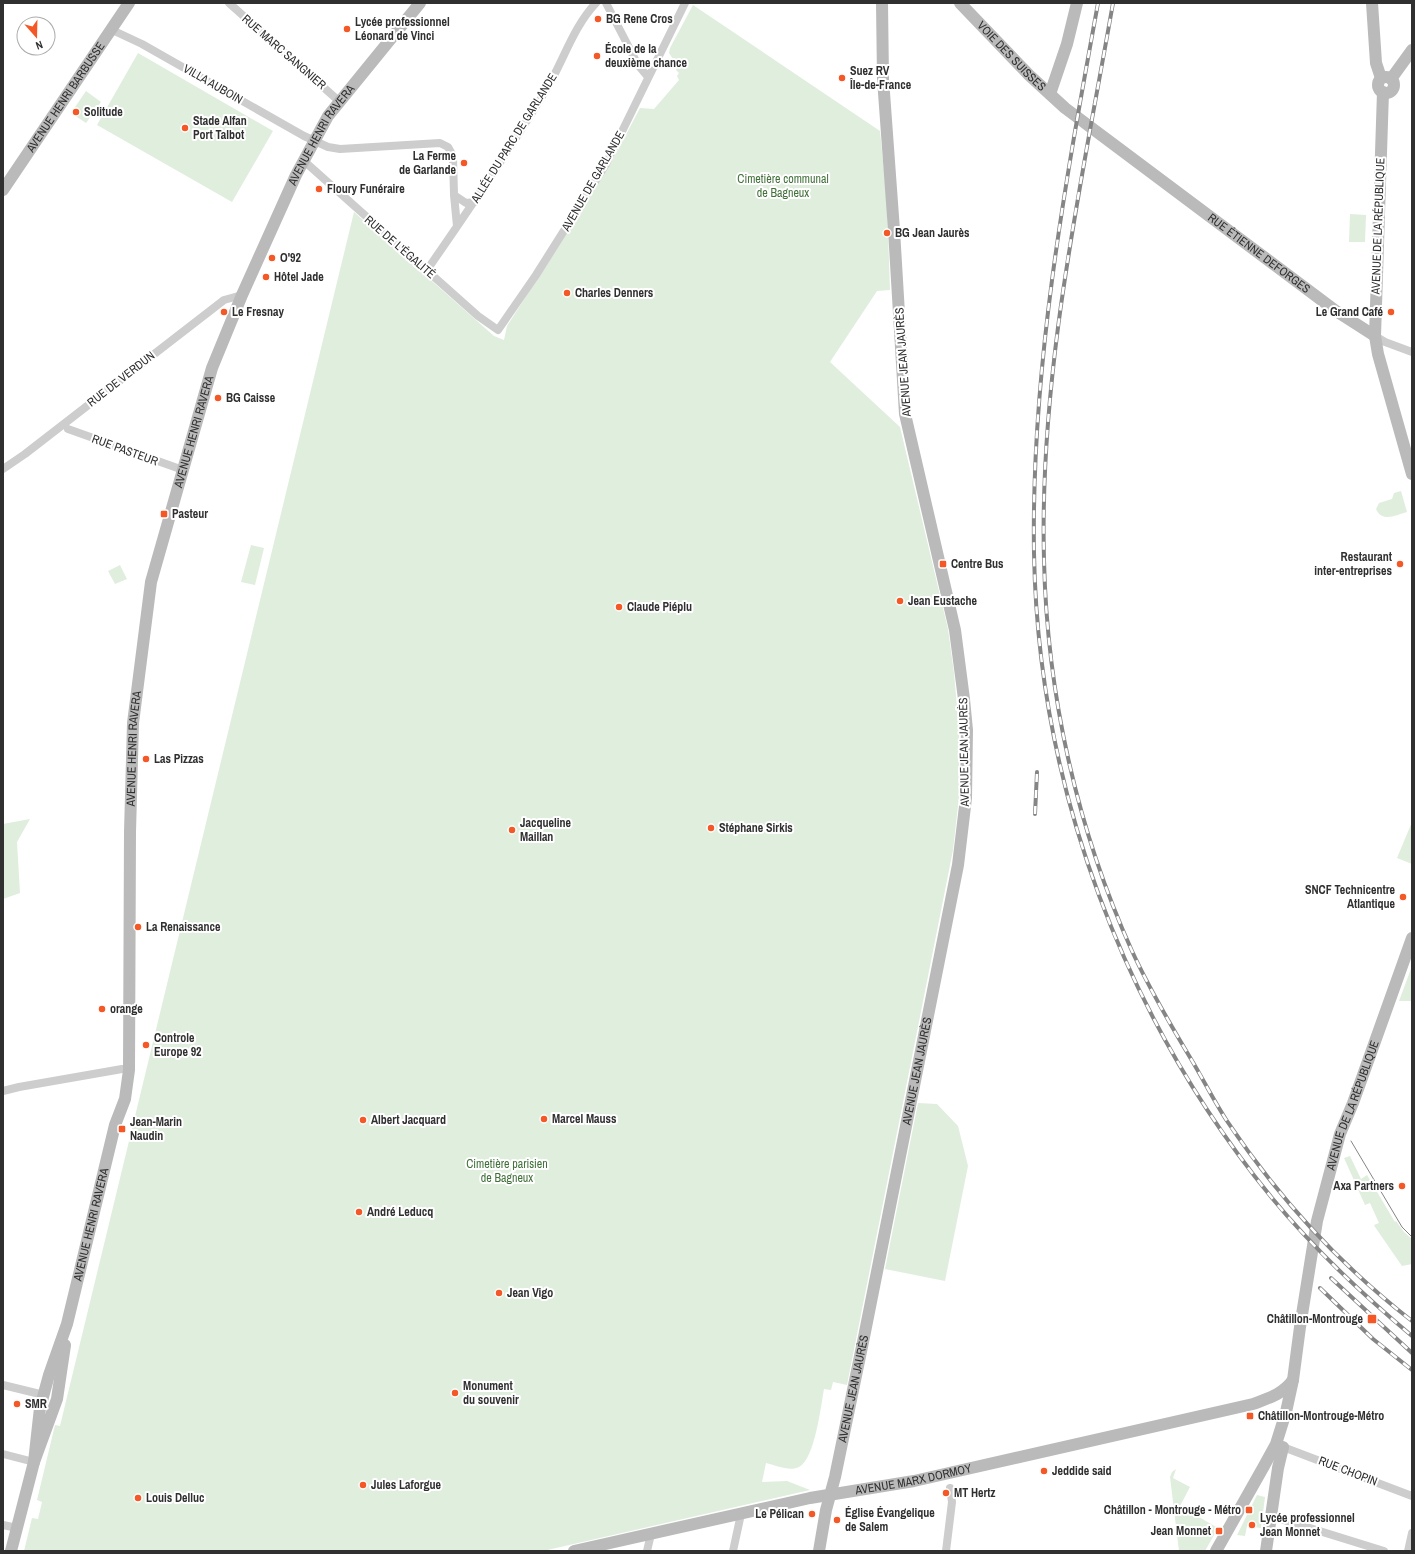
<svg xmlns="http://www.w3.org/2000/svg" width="1415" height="1554" font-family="'Archivo Narrow',sans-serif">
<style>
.green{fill:#e0eedd}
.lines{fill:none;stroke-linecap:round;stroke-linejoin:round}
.street{stroke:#cdcdcd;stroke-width:8}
.secondary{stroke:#bababa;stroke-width:12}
.tram{stroke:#858585;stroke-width:1}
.rail-casing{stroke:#858585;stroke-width:4}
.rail{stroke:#fff;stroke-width:2.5;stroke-dasharray:8;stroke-linecap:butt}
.poi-dot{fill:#f35826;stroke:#fff;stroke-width:1.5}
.labels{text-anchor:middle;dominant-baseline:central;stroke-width:4;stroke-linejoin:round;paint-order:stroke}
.poi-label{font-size:12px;font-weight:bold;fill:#303030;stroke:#fff;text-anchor:start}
.street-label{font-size:12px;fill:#303030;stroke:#fff}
.park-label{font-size:12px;fill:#417039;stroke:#fff}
</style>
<rect width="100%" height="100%" fill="#fff"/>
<path class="green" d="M693,5L880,131L887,202L890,290L877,291L830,362L900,427L948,629L954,673L959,729V797L953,850L847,1385L833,1382L831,1390L824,1389C821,1405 815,1459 799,1467C790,1472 775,1465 766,1463L762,1482L787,1481L810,1490L543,1551H24L32,1518L38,1519L42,1502L37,1500L55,1425L60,1426L354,212L494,336L504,340L507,326L611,163L640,108L654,109L679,80L677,76L679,73L676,70L678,67L669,53L670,48Z
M138,53L273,131L232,202L97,125Z
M86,91L101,102L86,123L71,113Z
M1350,214L1366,215L1365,242H1349Z
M1401,491L1407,512C1396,515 1382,523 1376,509L1379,503L1392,499L1394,493Z
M251,545L264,548L255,585L241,582Z
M120,565L127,579L115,584L108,571Z
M30,819L17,842L20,893L3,899V824Z
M1412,822V864L1397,858Z
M1412,966V1059L1411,1001H1399Z
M918,1103L937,1104L958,1126L968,1166L945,1281L885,1269Z
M1350,1156L1361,1179L1367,1175L1395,1222L1396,1221L1404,1232L1412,1239V1264L1402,1266L1375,1227L1374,1225L1379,1223L1370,1203L1365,1205L1344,1158Z
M1176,1469L1173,1478L1190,1487L1180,1506L1218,1528L1205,1551H1179L1170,1477L1172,1472Z
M1257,1495L1265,1497L1261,1528L1247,1526L1245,1536L1237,1535Z"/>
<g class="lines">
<path class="street" d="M229,3L340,102
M606,3L638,65L648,77
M110,29L142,44L304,136L328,147L340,149L440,143L448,147L453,156L454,195L466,203L475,202
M304,161L478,316L498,330L536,275L606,164L685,3
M454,195L457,226
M427,270C468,211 509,151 546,90C563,62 573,27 596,3
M1375,336L1385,342L1412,352
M68,429L183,470
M3,469L25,454L224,300L242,295
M3,1091L19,1087L122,1069
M3,1385L44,1395
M1283,1447L1412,1496
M3,1454L34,1462
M1271,1516L1384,1551
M3,1525L17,1528
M647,1551L651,1534
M733,1551L741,1514
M946,1551L952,1502L950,1488
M1408,1551L1412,1533"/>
<g class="secondary">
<path id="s1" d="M960,3L1029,75L1065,108L1336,311L1375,336"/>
<path d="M1372,3L1376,63L1381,78"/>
<circle cx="1386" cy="85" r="8"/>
<path d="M1391,79L1412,50"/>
<path d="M1383,92L1375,336L1378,354L1412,474"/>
<path d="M1050,94L1067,44L1077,3"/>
<path id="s2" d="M3,190L129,3"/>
<path id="s3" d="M34,1462L40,1408L49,1375L67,1324L115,1125L125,1099L129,1070L130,832L133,723L151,582L212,368L242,295L296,175L328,116L420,3"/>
<path d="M11,1551L34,1462L57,1399L65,1345"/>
<path id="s4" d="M574,1551L810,1498L914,1481L1253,1404C1269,1398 1283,1394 1293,1380"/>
<path id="s5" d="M819,1551L826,1510L835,1477L864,1337L958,865L966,798L967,730L964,699L955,630L905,414L894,230L883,79L882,3"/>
<path id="s6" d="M1216,1551L1264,1466L1276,1444L1286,1412L1293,1380L1300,1327L1317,1221L1340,1134L1353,1103L1412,938"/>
<path d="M1266,1551L1278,1468L1283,1447"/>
</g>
<path class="tram" d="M1351,1141L1402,1227L1412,1237"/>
<g class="rail-casing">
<path id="rail" d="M1098,3C1065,184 1031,368 1034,553C1038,787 1124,1017 1272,1198C1314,1249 1362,1294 1412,1336
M1113,3C1081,186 1039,373 1044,560C1047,694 1077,829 1132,951C1149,988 1170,1024 1191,1059C1203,1079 1214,1101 1227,1121C1278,1197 1340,1265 1412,1321
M1035,814L1037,772
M1331,1278L1412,1353
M1320,1288L1373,1339L1412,1370"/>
</g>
<use href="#rail" class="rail"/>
</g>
<g class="poi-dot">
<circle cx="598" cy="19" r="4"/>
<circle cx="347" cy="29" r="4"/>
<circle cx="597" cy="56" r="4"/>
<circle cx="842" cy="78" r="4"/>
<circle cx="76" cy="112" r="4"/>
<circle cx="185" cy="128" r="4"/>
<circle cx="464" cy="163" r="4"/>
<circle cx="319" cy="189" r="4"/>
<circle cx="887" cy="233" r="4"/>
<circle cx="272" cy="258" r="4"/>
<circle cx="266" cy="277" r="4"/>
<circle cx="567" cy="293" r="4"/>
<circle cx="224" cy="312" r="4"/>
<circle cx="1391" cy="312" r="4"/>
<circle cx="218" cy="398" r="4"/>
<rect x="160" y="510" width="8" height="8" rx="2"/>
<rect x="939" y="560" width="8" height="8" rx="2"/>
<circle cx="1400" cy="564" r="4"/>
<circle cx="900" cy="601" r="4"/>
<circle cx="619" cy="607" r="4"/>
<circle cx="146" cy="759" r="4"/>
<circle cx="711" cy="828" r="4"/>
<circle cx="512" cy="830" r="4"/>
<circle cx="1403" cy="897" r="4"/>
<circle cx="138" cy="927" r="4"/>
<circle cx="102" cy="1009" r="4"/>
<circle cx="146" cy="1045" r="4"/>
<circle cx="544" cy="1119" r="4"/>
<circle cx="363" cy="1120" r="4"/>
<rect x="118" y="1125" width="8" height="8" rx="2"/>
<circle cx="1402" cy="1186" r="4"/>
<circle cx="359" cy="1212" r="4"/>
<circle cx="499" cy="1293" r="4"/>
<rect x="1367" y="1314" width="10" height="10" rx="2"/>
<circle cx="455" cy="1393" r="4"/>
<circle cx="17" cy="1404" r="4"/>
<rect x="1246" y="1412" width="8" height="8" rx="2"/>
<circle cx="1044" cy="1471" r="4"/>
<circle cx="363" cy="1485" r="4"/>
<circle cx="946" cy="1493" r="4"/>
<circle cx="138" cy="1498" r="4"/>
<rect x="1245" y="1506" width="8" height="8" rx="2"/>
<circle cx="812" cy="1514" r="4"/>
<circle cx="837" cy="1520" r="4"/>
<circle cx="1252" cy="1525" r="4"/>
<rect x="1215" y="1527" width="8" height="8" rx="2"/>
</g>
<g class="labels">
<g class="poi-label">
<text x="606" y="19">BG Rene Cros</text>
<text x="355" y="22">Lycée professionnel<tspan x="355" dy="14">Léonard de Vinci</tspan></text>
<text x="605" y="49">École de la<tspan x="605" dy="14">deuxième chance</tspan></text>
<text x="850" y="71">Suez RV<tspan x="850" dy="14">Île-de-France</tspan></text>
<text x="84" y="112">Solitude</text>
<text x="193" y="121">Stade Alfan<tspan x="193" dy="14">Port Talbot</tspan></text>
<text x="456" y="156" text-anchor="end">La Ferme<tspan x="456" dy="14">de Garlande</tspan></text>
<text x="327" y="189">Floury Funéraire</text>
<text x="895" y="233">BG Jean Jaurès</text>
<text x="280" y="258">O'92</text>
<text x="274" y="277">Hôtel Jade</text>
<text x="575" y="293">Charles Denners</text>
<text x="232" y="312">Le Fresnay</text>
<text x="1383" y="312" text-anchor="end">Le Grand Café</text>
<text x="226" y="398">BG Caisse</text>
<text x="172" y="514">Pasteur</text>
<text x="1392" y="557" text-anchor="end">Restaurant<tspan x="1392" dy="14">inter-entreprises</tspan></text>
<text x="951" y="564">Centre Bus</text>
<text x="908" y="601">Jean Eustache</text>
<text x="627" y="607">Claude Piéplu</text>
<text x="154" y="759">Las Pizzas</text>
<text x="520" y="823">Jacqueline<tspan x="520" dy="14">Maillan</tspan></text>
<text x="719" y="828">Stéphane Sirkis</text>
<text x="1395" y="890" text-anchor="end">SNCF Technicentre<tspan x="1395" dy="14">Atlantique</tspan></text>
<text x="146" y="927">La Renaissance</text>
<text x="110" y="1009">orange</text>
<text x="154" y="1038">Controle<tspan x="154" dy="14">Europe 92</tspan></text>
<text x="552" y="1119">Marcel Mauss</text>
<text x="371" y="1120">Albert Jacquard</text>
<text x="130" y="1122">Jean-Marin<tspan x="130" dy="14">Naudin</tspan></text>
<text x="1394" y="1186" text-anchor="end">Axa Partners</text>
<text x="367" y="1212">André Leducq</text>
<text x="507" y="1293">Jean Vigo</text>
<text x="1363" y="1319" text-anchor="end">Châtillon-Montrouge</text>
<text x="463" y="1386">Monument<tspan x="463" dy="14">du souvenir</tspan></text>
<text x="25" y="1404">SMR</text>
<text x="1258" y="1416">Châtillon-Montrouge-Métro</text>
<text x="1052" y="1471">Jeddide said</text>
<text x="371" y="1485">Jules Laforgue</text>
<text x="954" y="1493">MT Hertz</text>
<text x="146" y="1498">Louis Delluc</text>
<text x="1241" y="1510" text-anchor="end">Châtillon - Montrouge - Métro</text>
<text x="845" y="1513">Église Évangelique<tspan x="845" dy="14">de Salem</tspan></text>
<text x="804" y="1514" text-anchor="end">Le Pélican</text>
<text x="1260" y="1518">Lycée professionnel<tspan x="1260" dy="14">Jean Monnet</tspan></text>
<text x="1211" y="1531" text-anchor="end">Jean Monnet</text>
</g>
<g class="street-label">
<text transform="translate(284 52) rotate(41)">RUE MARC SANGNIER</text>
<text stroke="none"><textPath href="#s1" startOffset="74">VOIE DES SUISSES</textPath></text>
<text transform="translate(213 84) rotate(30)">VILLA AUBOIN</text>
<text stroke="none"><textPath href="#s2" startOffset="112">AVENUE HENRI BARBUSSE</textPath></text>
<text stroke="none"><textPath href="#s3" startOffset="1374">AVENUE HENRI RAVERA</textPath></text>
<text transform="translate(514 138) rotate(-58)">ALLÉE DU PARC DE GARLANDE</text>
<text transform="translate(593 181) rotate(-60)">AVENUE DE GARLANDE</text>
<text transform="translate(1378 226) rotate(-88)">AVENUE DE LA RÉPUBLIQUE</text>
<text transform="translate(400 247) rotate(41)">RUE DE L'ÉGALITÉ</text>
<text stroke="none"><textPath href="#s1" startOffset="391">RUE ÉTIENNE DEFORGES</textPath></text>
<text transform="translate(903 362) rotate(-94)">AVENUE JEAN JAURÈS</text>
<text transform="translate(121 379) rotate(-38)">RUE DE VERDUN</text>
<text stroke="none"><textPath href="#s3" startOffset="1050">AVENUE HENRI RAVERA</textPath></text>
<text transform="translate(125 450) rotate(20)">RUE PASTEUR</text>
<text stroke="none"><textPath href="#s3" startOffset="726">AVENUE HENRI RAVERA</textPath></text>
<text transform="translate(964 752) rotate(-91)">AVENUE JEAN JAURÈS</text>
<text stroke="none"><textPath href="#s5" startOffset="490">AVENUE JEAN JAURÈS</textPath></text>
<text stroke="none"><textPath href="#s6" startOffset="471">AVENUE DE LA RÉPUBLIQUE</textPath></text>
<text stroke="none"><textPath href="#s3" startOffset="245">AVENUE HENRI RAVERA</textPath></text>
<text stroke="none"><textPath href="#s5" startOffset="166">AVENUE JEAN JAURÈS</textPath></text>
<text transform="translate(1348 1471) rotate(21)">RUE CHOPIN</text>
<text stroke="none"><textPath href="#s4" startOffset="347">AVENUE MARX DORMOY</textPath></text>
</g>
<g class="park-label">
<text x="783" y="179">Cimetière communal<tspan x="783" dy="14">de Bagneux</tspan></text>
<text x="507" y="1164">Cimetière parisien<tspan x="507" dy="14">de Bagneux</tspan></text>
</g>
</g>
<rect width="1415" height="1554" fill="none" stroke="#303030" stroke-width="8"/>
<g transform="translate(36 36) rotate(160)"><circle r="19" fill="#ffffff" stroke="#acacac"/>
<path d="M0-3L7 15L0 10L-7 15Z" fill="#f35826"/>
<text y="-6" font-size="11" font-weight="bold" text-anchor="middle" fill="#303030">N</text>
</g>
</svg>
